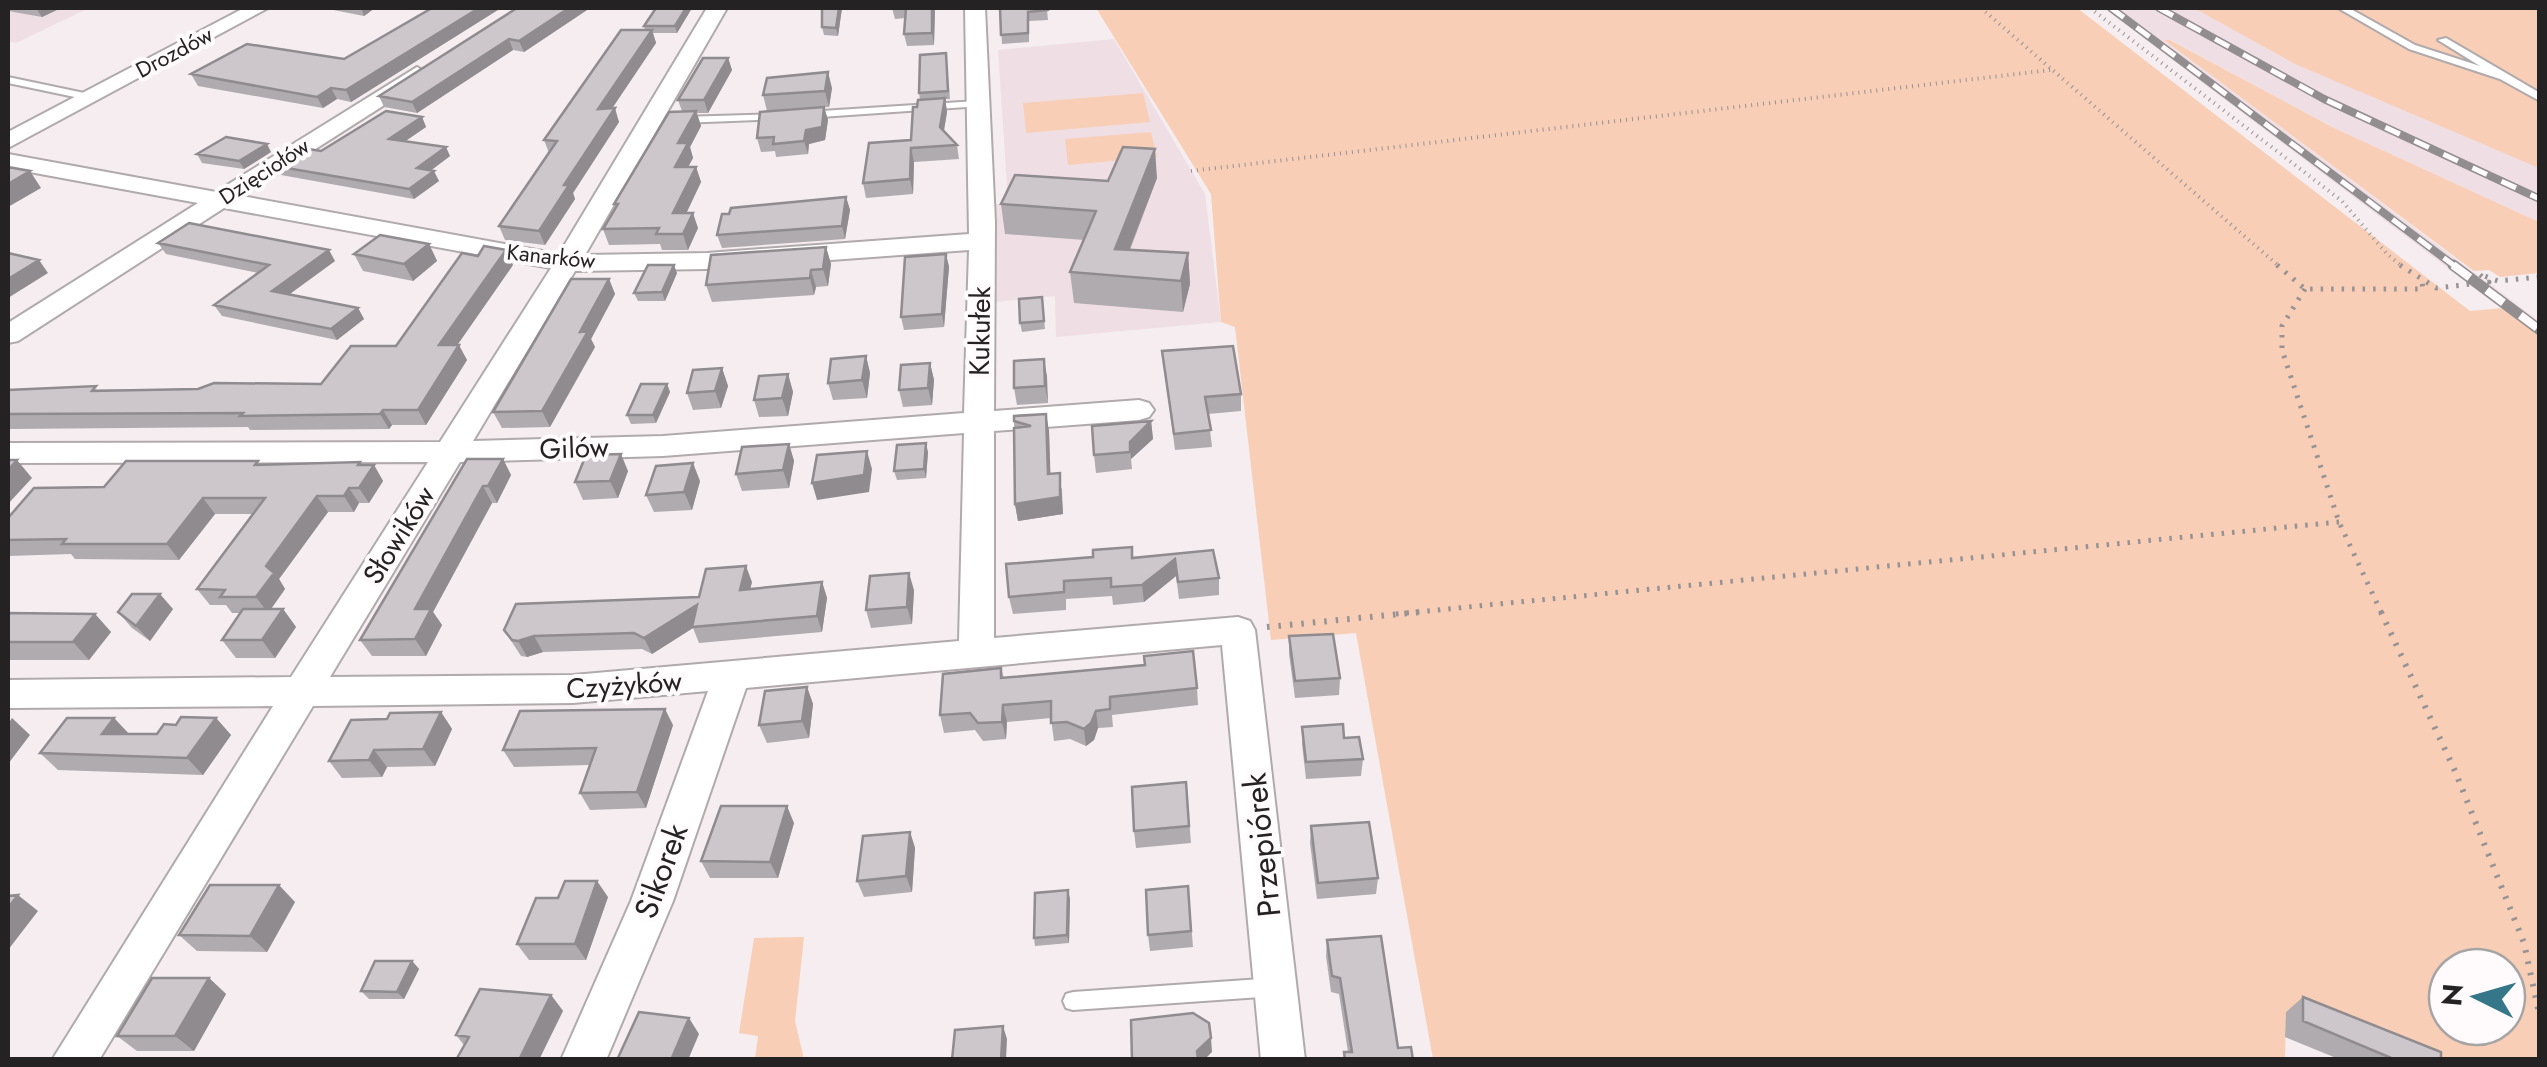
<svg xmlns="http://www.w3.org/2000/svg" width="2547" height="1067" font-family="Jost,sans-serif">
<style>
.built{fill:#efdfe4}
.green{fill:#f8ceb6;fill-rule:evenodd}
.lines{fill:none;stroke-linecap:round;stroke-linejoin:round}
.lane-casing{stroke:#b1aaac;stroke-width:4}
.street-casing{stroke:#b1aaac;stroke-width:4}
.path-far2{stroke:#979293;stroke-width:4;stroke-dasharray:1 5;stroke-linecap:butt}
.path-far1{stroke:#979293;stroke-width:5;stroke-dasharray:2.5 8;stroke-linecap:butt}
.path{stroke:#979293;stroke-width:6;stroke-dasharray:2.5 9;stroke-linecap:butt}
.lane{fill:#fff;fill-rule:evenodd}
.street{fill:#fff;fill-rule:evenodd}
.rail-far1-casing{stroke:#928d8e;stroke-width:8}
.rail-casing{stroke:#928d8e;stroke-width:11}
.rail-far1{stroke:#fffbfc;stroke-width:5;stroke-dasharray:16;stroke-linecap:butt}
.rail{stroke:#fffbfc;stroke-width:8;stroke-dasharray:21;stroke-linecap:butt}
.wall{fill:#b0abaf}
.shaded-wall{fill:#908b8f}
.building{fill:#cdc7cc;stroke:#908b8f;stroke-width:2.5}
.labels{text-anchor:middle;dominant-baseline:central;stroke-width:8;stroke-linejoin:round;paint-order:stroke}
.far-street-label{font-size:22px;fill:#242222;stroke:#fffbfc}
.street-label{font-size:28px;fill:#242222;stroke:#fffbfc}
.near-street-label{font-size:32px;fill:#242222;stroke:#fffbfc}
</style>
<rect width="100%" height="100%" fill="#f5edef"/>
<path class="built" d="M19,8H89L16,43L8,41V13Z
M2104,8H2539V222L2334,128L2171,40L2165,41L2539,321V337Z
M1114,39L1205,194L1221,322L1056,337L1055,296L995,302L996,204H1006L1007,186L998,50Z"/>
<path class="green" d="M1096,8H2077L2470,311L2503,308L2540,337L2539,1059H2406L2286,1011L2285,1059H1433L1356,633L1271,640L1235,327L1221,322L1211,194ZM2447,967H2507V1027H2447Z
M2194,8H2539V168L2295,64Z
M2164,40H2170L2334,128L2539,222V273L2500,277L2489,270L2474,271Z
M1143,93L1150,122L1026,133L1023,103Z
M1151,132L1157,157L1068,165L1065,139Z
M804,937L795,1021L804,1059H755L758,1036L739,1033L754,938Z"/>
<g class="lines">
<g class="lane-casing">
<path id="lane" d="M2338,8H2349L2415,45L2480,66L2438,40L2446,38L2540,93V101L2500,79L2409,49Z
M8,77L89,94L94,97L89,100L8,83Z
M977,101L982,104L981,106L806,118L801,115L806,112Z
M778,114L783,117L782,119L681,123L676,120L681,117Z
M1274,978L1281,980L1284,987L1281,994L1274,996L1073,1010L1066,1008L1063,1001L1066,994L1073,992Z"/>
</g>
<g class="street-casing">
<path id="street" d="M244,8H268L8,148V132Z
M707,8H727L585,255L707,253L969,234L965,8H985L995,222L994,411L1139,400L1149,403L1154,410L1149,417L1139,420L994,431V638L1238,617L1250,621L1255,630L1305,1060H1261L1222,645L746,688L673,901L606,1060H561L631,901L708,691L573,703L313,706L99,1060H52L273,706L8,708V680L291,677L428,462L8,463V443L440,442L551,268L224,208L18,341L8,343V323L198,203L8,168V154L216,192L417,67L428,74L425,79L242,196L559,254ZM969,250L964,413L663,436L473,441L575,271L707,269ZM964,433L959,641L573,675L330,677L460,462L663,456Z"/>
</g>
<path class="path-far2" d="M1981,8L2280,267
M2090,8L2342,201L2387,254L2403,267
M1191,171L2051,70"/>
<path class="path-far1" d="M2277,265L2305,289H2423L2422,282
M2400,265L2436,288L2489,282L2479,274L2498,281L2540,277
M2305,289L2282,326V350L2339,522L2382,614
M1396,614L2339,522"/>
<path class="path" d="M2381,612L2455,771L2524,943L2540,1018
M1267,627L1421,612"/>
<use href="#lane" class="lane"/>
<use href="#street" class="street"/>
<g class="rail-far1-casing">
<path id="rail-far1" d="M2111,8L2456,267
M2159,8L2324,99L2540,199"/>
</g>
<g class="rail-casing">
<path id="rail" d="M2453,265L2540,330"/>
</g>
<use href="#rail-far1" class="rail-far1"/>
<use href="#rail" class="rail"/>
</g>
<path class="wall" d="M8,8H61L42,17L8,11Z
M323,8H375L364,16Z
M432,8H501L351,102L337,99L323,108L198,86L191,74L344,59Z
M517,8H590L524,52L513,50L417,113L384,107L379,96Z
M692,8L677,33H653L656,43L612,108L619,122L573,193L575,199L545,245L505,240L499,226L549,153L544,140L645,30L644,26Z
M842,8L838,36L824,35L822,27Z
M892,8H935L934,45L907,46L904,34L905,18L895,19Z
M1000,8L1047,10L1048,20L1029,21V42L1002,44Z
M946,53L950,99H945L947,112L944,131L957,145L959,159L914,162L913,194L866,198L863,183L911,140L920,100L919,93Z
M728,58L732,70L708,113H697L701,126L690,147L693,158L688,167H696L701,182L686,213L698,228L688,250H662L660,244L609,245L603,229L616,207L614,204L682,111L678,100Z
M832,88L829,107H824L828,120L825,140L809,144L808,154L776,157L775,151L761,152L757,138L767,111L763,95Z
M422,117L426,127L405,141L450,156L431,170L439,181L414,199L281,175L275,166Z
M271,152L244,169L202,163L197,154Z
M1157,178L1130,250L1188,253L1190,284L1183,312L1074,303L1070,272L1084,240L1005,234L1001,204L1108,181Z
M846,197L850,210L845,239L722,248L717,235L729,214Z
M158,243L335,261L289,294L358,308L364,319L337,340L222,316L214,305L259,273L166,254Z
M429,244L437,261L413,281L363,271L354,254Z
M826,247L831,264L828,286L816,287L814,295L712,302L706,285Z
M946,254L949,267L944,327L904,330L901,317Z
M513,265L457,345L467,360L426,425H392L389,429L250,430L248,427L8,429V390L198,389L321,384L396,346Z
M677,273L665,301H638L634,293Z
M609,279L615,294L591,339L595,347L550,427L502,428L493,412Z
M1042,297L1045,329L1022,332L1020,323Z
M1162,351L1241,394V411L1208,414L1212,447L1175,450Z
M866,356L870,373L867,398L833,400L828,383Z
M1044,359L1048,403L1017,405L1014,388Z
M930,363L934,380L932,405L903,407L899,390Z
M722,368L728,386L721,408L693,410L687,393Z
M788,374L793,392L788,416L759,417L754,400Z
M667,384L670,392L656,423L631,424L627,415Z
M1046,414L1049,431L1050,473L1062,489L1063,514L1018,521L1015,504L1014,416Z
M1151,421L1153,439L1131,459L1132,469L1096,473L1094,455Z
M789,444L794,461L789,488L742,491L736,474Z
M928,452L926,478L897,480L894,471Z
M503,459L511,475L497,503H492L433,612L442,625L426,656H372L360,640Z
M262,465H374L383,481L369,503H359L354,512H328L279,579L285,589L271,609H283L296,627L275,658H236L222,640L241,613H232L226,605H210L197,589L253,514H215L179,560L75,559L71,554L8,556V518L104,487Z
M628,471L618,498L583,500L575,482Z
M700,481L692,510L654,512L646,495Z
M1133,558L1219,578V595L1179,599L1176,576L1144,602L1113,605L1112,596L1066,599V610L1013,614L1009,597Z
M752,582L750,589L822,582L827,598L822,632L699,643L693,628L652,654L642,649L543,652L527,657L521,656L504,630L699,597Z
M914,590L912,624L871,628L866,610Z
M173,609L150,641L132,628L118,612Z
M8,613L95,614L111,632L89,660H8Z
M1289,636L1340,678L1339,695L1295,698L1289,654Z
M1001,668L1004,678L1197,688L1198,705L1112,715L1113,727L1098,728L1094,740L1086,746L1070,739L1054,741L1051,718L1007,722L1006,739L983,741L975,730L944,733L940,715Z
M807,687L813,704L809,738L767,743L759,725Z
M441,712L452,729L435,766L387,767L382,777L342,778L329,761L387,719Z
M114,718L129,734H157L216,718L231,735L203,775L58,770L40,753Z
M673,725L646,808L590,810L580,793L590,765L514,767L503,750Z
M1302,727L1344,738L1363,759L1361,776L1306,779L1302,744Z
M1186,782L1191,843L1136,848L1134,831Z
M794,823L778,878H710L701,861Z
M1311,826L1378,878L1376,894L1317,899L1310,843Z
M910,832L915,848L912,892L864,897L857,881Z
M1188,886L1193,947L1150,951L1148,935Z
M1068,890L1070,899L1069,943L1035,946L1034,938Z
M608,897L586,960H529L517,944Z
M295,902L267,952L197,951L179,935Z
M1327,940L1398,1048L1413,1060H1344V1052H1348L1339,994L1331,992L1326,956Z
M412,961L419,969L404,999H369L361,991Z
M209,978L226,994L194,1051H137L117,1036Z
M551,995L563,1011L464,1045L456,1035Z
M2303,997L2441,1060H2341L2285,1037L2286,1012Z"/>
<path class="shaded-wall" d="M36,8H61L42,17Z
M361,8H375L364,16Z
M479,8H501L351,102L346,90Z
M569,8H590L524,52L519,41Z
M686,8H692L677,33L675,26Z
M839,8H842L838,36L836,28Z
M932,8H935L934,45L932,33Z
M652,30L656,43L603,122L598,109Z
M509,39L513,50L417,113L412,102Z
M728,58L732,70L708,113L704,100Z
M828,72L832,88L829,107L825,91Z
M331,88L337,99L323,108L317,97Z
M945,98L947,112L942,141L940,127Z
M824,107L828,120L825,140L809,144L808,154L804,141L806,130Z
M615,108L619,122L573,193L575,199L545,245L539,231L564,185Z
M696,111L701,126L690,147L693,158L680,182L675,167L678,143Z
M422,117L426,127L394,149L389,139Z
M267,144L271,152L244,169L239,161Z
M446,147L450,156L421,178L417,168Z
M911,148L914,162L913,194L910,179Z
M1155,149L1157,178L1119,276L1115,249Z
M696,167L701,182L679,229L673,213Z
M30,171L41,188L8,207V184Z
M434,171L439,181L414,199L409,189Z
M846,197L850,210L845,239L842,226Z
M693,213L698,228L688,250L683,234Z
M429,244L437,261L413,281L404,264Z
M826,247L831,264L828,286L823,269Z
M329,250L335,261L279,302L272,291Z
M506,250L513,265L447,360L439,345Z
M1188,253L1190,284L1183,312L1181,281Z
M946,254L949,267L944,327L942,314Z
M39,260L48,273L8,298V279Z
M674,265L677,273L665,301L662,292Z
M811,270L816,287L814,295L810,278Z
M609,279L615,294L591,339L595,347L550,427L542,411L580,332Z
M358,308L364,319L337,340L331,329Z
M459,345L467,360L426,425L418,410Z
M866,356L870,373L867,398L862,380Z
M1044,359L1047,376L1048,403L1045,386Z
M930,363L934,380L932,405L928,388Z
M722,368L728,386L721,408L715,391Z
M788,374L793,392L788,416L782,398Z
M667,384L670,392L656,423L653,415Z
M383,410L392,425L389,429L380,414Z
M1046,414L1049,431L1051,490L1048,474Z
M1151,421L1153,439L1131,459L1130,442Z
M926,443L928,452L926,478L924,469Z
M789,444L794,461L789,488L783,470Z
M867,451L872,469L869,492L817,500L812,483Z
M621,454L628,471L618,498L610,481Z
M503,459L511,475L497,503L488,486Z
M17,460L32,478L8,504V470Z
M360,462L368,474L374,465L383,481L369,503L359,488L358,465Z
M693,463L700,481L692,510L684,492Z
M1060,473L1063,514L1018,521L1015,504Z
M483,486L492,503L433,612L442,625L426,656L415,639V609Z
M349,488L359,503L354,512L344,496Z
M317,496L328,512L279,579L285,589L268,613L256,597L266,566Z
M203,498L215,514L179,560L167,544Z
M1175,559L1176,576L1144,602L1142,585Z
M746,566L752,582L746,606L740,590Z
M909,573L914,590L912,624L907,607Z
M822,582L827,598L822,632L817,616Z
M160,594L173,609L150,641L136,626Z
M697,605L693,628L652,654L644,638Z
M283,609L296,627L275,658L262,640Z
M95,614L111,632L89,660L73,642Z
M534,636L543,652L527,657L518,641Z
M807,687L813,704L809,738L802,721Z
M1003,705L1007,722L1006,739L1002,722Z
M665,709L673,725L646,808L637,792Z
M1096,711L1098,728L1094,740L1086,746L1084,729Z
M441,712L452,729L435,766L423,749Z
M12,718L30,735L8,764V724Z
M114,718L130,735L102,734Z
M216,718L231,735L203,775L187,758Z
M374,750L387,767L382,777L369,760Z
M787,806L794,823L778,878L770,862Z
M910,832L915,848L912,892L906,876Z
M597,881L608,897L586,960L575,944Z
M279,885L295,902L267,952L250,936Z
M1068,890L1070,899L1069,943L1067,935Z
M18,895L38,911L8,950V908Z
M412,961L419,969L404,999L397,992Z
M209,978L226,994L194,1051L175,1036Z
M551,995L563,1011L539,1060H519Z
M689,1018L699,1034L688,1060H671Z
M1003,1026L1007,1039L1006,1060H1001Z
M1211,1038L1212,1052L1204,1060H1198L1197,1051Z"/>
<path class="building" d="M432,8H479L346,90L331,88L317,97L191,74L247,44L344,59Z
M517,8H569L519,41L509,39L412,102L379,96Z
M656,8H686L675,26H644Z
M822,8H839L836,28L822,27Z
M906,8H932V33L904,34Z
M1000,8H1045L1047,10L1028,12V33L1001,35Z
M621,30H652L598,109L615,108L564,185H569L539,231L499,226L557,141L544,140Z
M946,53L948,91L919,93L920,55Z
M703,58H728L704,100H678Z
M828,72L825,91L763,95L767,78Z
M945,98L940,127L957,145L911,148L910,179L863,183L869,143L911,140L913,107H917L918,100Z
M824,107L822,127L806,130L804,141L773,144L774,137L757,138L760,112Z
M386,111L422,117L389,139L446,147L417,168L434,171L409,189L275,166L302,148L321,151Z
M696,111L678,143H688L675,167H696L673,213H693L683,234H656L659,228L603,229L618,204H614L669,112Z
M226,137L267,144L239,161L197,154Z
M1123,147L1155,149L1115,249L1188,253L1181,281L1070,272L1096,211L1001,204L1015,175L1108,181Z
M8,167L30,171L8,184Z
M846,197L842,226L717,235L722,214H729L731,208Z
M189,223L329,250L272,291L358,308L331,329L214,305L269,265L158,243Z
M380,235L429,244L404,264L354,254Z
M484,246L506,250L439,345H459L418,410H383L380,414L240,416L243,413L8,414V390L96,386L92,391L198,389L214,383L321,384L351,346H396L462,253L478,256Z
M826,247L823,269L811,270L810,278L706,285L711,255Z
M8,253L39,260L8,279Z
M946,254L942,314L901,317L905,257Z
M648,265H674L662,292L634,293Z
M571,279H609L580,332L588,331L542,411L493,412Z
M1042,297L1044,321L1020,323L1019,299Z
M1233,346L1241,394L1205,397L1211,430L1174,434L1162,351Z
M866,356L862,380L828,383L831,359Z
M1044,359L1045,386L1014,388V361Z
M930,363L928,388L899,390L901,365Z
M722,368L715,391L687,393L693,370Z
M788,374L782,398L754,400L759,376Z
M641,384H667L653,415H627Z
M1046,414L1048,474L1060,473V497L1015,504L1014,428L1031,426L1014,421V416Z
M1151,421L1130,442V452L1094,455L1092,426Z
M926,443L924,469L894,471L897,445Z
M789,444L783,470L736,474L742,447Z
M867,451L864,475L812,483L817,455Z
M621,454L610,481L575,482L586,455Z
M467,459H503L488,486H483L415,609H431L415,639L360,640Z
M8,460H17L8,470Z
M126,461H258L255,465L360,462L358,465H374L359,488H349L344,496H317L266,566L274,573L256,597H220L225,590L197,589L265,498H203L167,544H62L66,539L8,540V518L34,488L104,487Z
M693,463L684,492L646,495L656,466Z
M1132,547V558L1213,550L1219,578L1178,582L1175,559L1142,585L1111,587V578L1064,581V592L1009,597L1006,564L1093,557V550Z
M746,566L740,590L822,582L817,616L692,627L697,605L644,638L634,633L534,636L518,641L512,640L504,630L516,604L699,597L706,569Z
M909,573L907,607L866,610L870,576Z
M132,594H160L136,626L118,612Z
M243,609H283L262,640H222Z
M8,613L95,614L73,642H8Z
M1333,634L1340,678L1295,681L1289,636Z
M1193,651L1197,688L1110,697V709L1096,711L1091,723L1084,729L1067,722L1051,723V701L1003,705L1002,722L978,723L970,713L940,715L943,674L1001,668V678L1145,665L1144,656Z
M807,687L802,721L759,725L765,691Z
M665,709L637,792L580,793L596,748L503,750L520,711Z
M441,712L423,749L374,750L369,760L329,761L351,720L387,719L390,713Z
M181,717L216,718L187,758L40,753L67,718H114L102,734H157L164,724L176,725Z
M1343,724L1344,738L1359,737L1363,759L1306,762L1302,727Z
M1186,782L1189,826L1134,831L1132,787Z
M721,806H787L770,862L701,861Z
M1369,822L1378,878L1318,883L1311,826Z
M910,832L906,876L857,881L863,836Z
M565,881H597L575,944H517L536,898H558Z
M210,885H279L250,936L179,935Z
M1188,886L1191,931L1148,935L1146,890Z
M1068,890L1067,935L1034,938L1035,893Z
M18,895L8,908V896Z
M1381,936L1398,1048L1411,1047L1413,1060H1345L1344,1052H1352L1340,978L1332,976L1327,940Z
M375,961H412L397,992L361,991Z
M152,978H209L175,1036H117Z
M480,989L551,995L519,1060H456L469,1037L456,1035Z
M2303,997L2441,1052V1060H2396L2303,1021Z
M639,1012L689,1018L671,1060H617Z
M1193,1013L1209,1023L1211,1038L1197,1051L1198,1060H1132L1131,1020Z
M1003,1026L1001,1060H952L955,1030Z"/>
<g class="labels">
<g class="far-street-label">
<text transform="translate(174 52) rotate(-28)">Drozdów</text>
<text transform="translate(264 171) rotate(-33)">Dzięciołów</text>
<text transform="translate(551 256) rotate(6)">Kanarków</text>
</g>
<g class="street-label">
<text transform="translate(980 331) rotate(-89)">Kukułek</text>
<text transform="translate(574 448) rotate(-2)">Gilów</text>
<text transform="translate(399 535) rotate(-58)">Słowików</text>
<text transform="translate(624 685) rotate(-4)">Czyżyków</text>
</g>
<g class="near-street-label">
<text transform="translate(1262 845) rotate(-96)">Przepiórek</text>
<text transform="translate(661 871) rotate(-70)">Sikorek</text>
</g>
</g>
<rect width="2547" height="1067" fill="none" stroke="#242222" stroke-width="20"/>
<g transform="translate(2477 997) rotate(275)"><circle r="48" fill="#fffbfc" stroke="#a7a4a5" stroke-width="2.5"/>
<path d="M0-8L18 38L0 25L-18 38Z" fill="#357789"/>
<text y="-15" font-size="28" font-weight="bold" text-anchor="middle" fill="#242222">N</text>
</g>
</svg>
